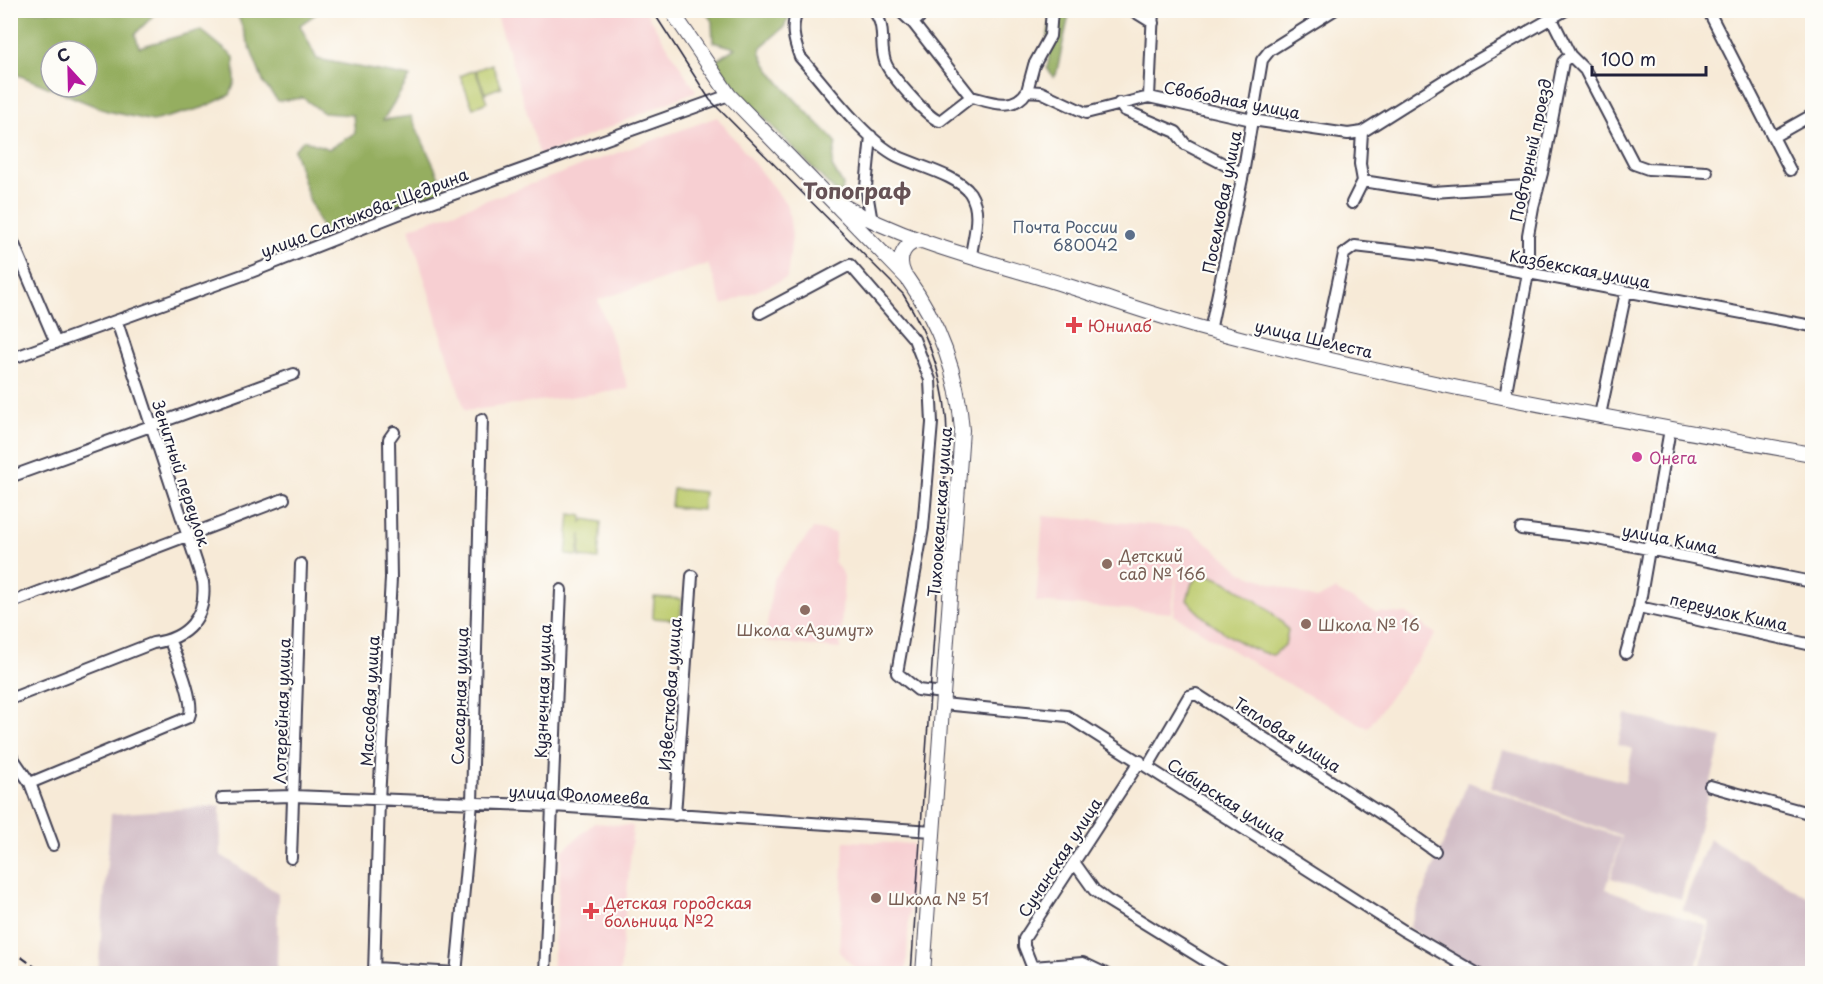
<svg xmlns="http://www.w3.org/2000/svg" width="1823" height="984" font-family="'Playpen Sans',sans-serif">
<style>
.built{fill:#f7cfd2}
.industrial{fill:#d2bdc6}
.green{fill:#bcca6c;stroke:#6f7654;stroke-width:1.5}
.forest{fill:#95ae60;stroke:#5c684e;stroke-width:1.5;fill-rule:evenodd}
.lines{fill:none;stroke-linecap:round;stroke-linejoin:round}
.minor-casing{stroke:#424052;stroke-width:14}
.major-casing{stroke:#424052;stroke-width:16}
.minor{stroke:#fff;stroke-width:10}
.major{stroke:#fff;stroke-width:14}
.tram{stroke:#22223b;stroke-width:1.5}
.rail{stroke:#22223b;stroke-width:2;stroke-dasharray:9 4.5;stroke-linecap:butt}
.service-dot{fill:#5c6f8a;stroke:#fdfcf7;stroke-width:2}
.health-dot{fill:#e0444e;stroke:#fdfcf7;stroke-width:2}
.hotel-dot{fill:#d1479c;stroke:#fdfcf7;stroke-width:2}
.education-dot{fill:#8d6e63;stroke:#fdfcf7;stroke-width:2}
.labels{text-anchor:middle;dominant-baseline:central;stroke-width:4.5;stroke-linejoin:round;paint-order:stroke}
.street-label{font-size:16px;fill:#22223b;stroke:#fdfcf7}
.service-label{font-size:16px;fill:#4e5e75;stroke:#fdfcf7;text-anchor:end}
.health-label{font-size:16px;fill:#be3a42;stroke:#fdfcf7;text-anchor:start}
.hotel-label{font-size:16px;fill:#b23c85;stroke:#fdfcf7;text-anchor:start}
.education-label{font-size:16px;fill:#785e54;stroke:#fdfcf7;text-anchor:start}
.district-label{font-size:22px;font-weight:bold;fill:#665256;stroke:#fdfcf7}
</style>
<rect width="100%" height="100%" fill="#fdfcf7"/>
<filter id="ink" filterUnits="userSpaceOnUse"><feTurbulence type="fractalNoise" baseFrequency=".0167" numOctaves="2"/><feDisplacementMap in="SourceGraphic" scale="12" xChannelSelector="R" yChannelSelector="G"/><feConvolveMatrix kernelMatrix="1 2 1 2 8 2 1 2 1" color-interpolation-filters="sRGB"/></filter>
<filter id="wash" filterUnits="userSpaceOnUse"><feTurbulence type="fractalNoise" baseFrequency=".008" numOctaves="4" result="noise"/><feDisplacementMap in="SourceGraphic" scale="24" xChannelSelector="R" yChannelSelector="G"/><feGaussianBlur stdDeviation="1.35" result="paint"/><feColorMatrix in="noise" values="0 0 0 0 0 0 0 0 0 0 0 0 0 0 0 0 0 1.4 0 .05"/><feComposite in="paint" operator="in"/></filter>
<g filter="url(#wash)">
<rect width="100%" height="100%" fill="#f7ead7"/>
<path class="built" d="M496,11H645L696,91L540,156Z
M717,117L788,206L792,236L787,278L723,305L708,264L598,300L629,389L465,411L409,228Z
M1043,516L1189,528L1243,573L1316,599L1335,590L1375,612L1407,614L1436,634L1368,728L1278,678L1174,615L1180,531L1172,613L1036,602Z
M813,529L835,533L834,561L844,576L840,649L765,641L773,580Z
M594,823L633,826L620,973L552,972L562,851Z
M844,841L913,844L906,973H860L839,952Z"/>
<path class="industrial" d="M1625,714L1722,738L1681,899L1611,878L1622,836L1491,787L1503,750L1625,782L1633,749L1618,745Z
M1468,782L1621,838L1606,889L1706,926L1695,974L1486,973L1409,928Z
M220,806L221,855L278,893L277,973H98L111,814Z
M1709,839L1812,900V973H1699L1710,922L1682,909Z"/>
<path class="green" d="M492,64L501,87L485,93L476,70Z
M475,70L487,102L473,108L460,76Z
M673,489L704,492L702,510L671,507Z
M570,514L582,516V522L585,519L601,522L598,559L580,557L581,534L578,556L566,555Z
M1203,573C1229,580 1273,609 1288,630L1285,645L1273,655C1247,651 1203,621 1187,600L1192,583Z
M654,597L682,599L680,620L653,618Z"/>
<path class="forest" d="M10,11H158L135,34L139,47L201,30L234,57L235,82L230,95L202,108L153,121L107,111L11,72ZM51,51H87V87H51Z
M236,11H320L300,25L317,59L410,77L383,120L411,116L445,190L324,234L308,196L294,150L304,140L329,149L355,133L353,115L324,113L303,98L278,101L264,84Z
M705,11H786L789,17L784,27L761,47C754,64 823,127 836,142L832,166L843,185L842,193L835,191L743,96L715,61L735,48L713,42L712,21Z
M1052,11H1070L1056,75L1053,77L1047,68L1049,58L1046,46Z"/>
</g>
<g filter="url(#ink)">
<g class="lines">
<g class="minor-casing">
<path id="minor" d="M798,10C790,26 794,41 800,57C825,85 864,139 897,156C917,166 957,175 970,193C982,212 974,234 971,255
M873,10C888,27 878,46 886,64C891,75 929,120 940,121L971,97
M899,10L913,23L971,97C991,102 1014,112 1027,91L1041,92L1086,113L1149,97L1252,120L1348,134L1362,132L1467,66L1566,10
M1132,10L1153,23
M1708,10L1790,170
M1552,19L1570,55L1585,70L1634,164L1648,169L1707,172
M913,23L927,10
M1027,91L1034,65L1050,36L1052,10
M1149,97L1153,10
M1119,103L1124,110L1176,132L1185,144L1243,174
M871,136L866,187L872,222
M1773,137L1812,115
M1363,181L1433,192L1539,185
M1352,203L1363,181L1360,164L1362,132
M10,235L56,343
M760,313L850,265L914,339L930,380L932,423L923,528L897,673L918,690L943,693
M1210,331L1243,174L1262,60L1270,50L1334,10
M1322,358L1344,254L1355,246L1432,255L1812,326
M10,359L251,272L401,213L729,95
M1505,397L1528,273V235L1533,207L1542,173L1563,62L1570,55
M1600,415L1626,292
M10,477L294,374
M1521,529L1593,538L1812,582
M10,603L284,499
M1639,607L1812,645
M1626,653L1639,607L1670,429
M10,699L153,643C187,639 207,617 203,582L117,322
M943,704L1067,716L1404,931L1478,974
M10,754L30,783L53,845
M1148,766L1189,696L1196,694L1397,824L1435,851
M30,783L189,717C196,702 176,657 170,641
M1710,786L1812,814
M222,798L293,796L553,806L933,831
M675,815L692,576
M291,858L301,564
M1074,862L1094,890L1107,900L1227,974
M1033,967L1083,963L1106,974
M375,968L471,974
M374,974L379,800L391,578L389,439L394,432
M456,974L472,803L482,419
M545,974L561,590
M1035,974L1024,946V939L1140,761"/>
</g>
<g class="major-casing">
<path id="major" d="M671,10L729,95L907,278C940,324 958,374 962,430L923,974
M840,204C910,244 992,262 1068,286C1116,301 1164,319 1213,331C1410,383 1612,419 1812,454
M904,274C896,257 905,240 924,241"/>
</g>
<use href="#minor" class="minor"/>
<use href="#major" class="major"/>
<path class="tram" d="M652,10L710,100L903,294C932,340 948,388 947,443L911,974"/>
<path class="rail" d="M10,949L45,974"/>
</g>
</g>
<circle class="service-dot" cx="1130" cy="235" r="6"/>
<g class="health-dot">
<path d="M1071 316h6v6h6v6h-6v6h-6v-6h-6v-6h6z"/>
<path d="M588 902h6v6h6v6h-6v6h-6v-6h-6v-6h6z"/>
</g>
<circle class="hotel-dot" cx="1637" cy="457" r="6"/>
<g class="education-dot">
<circle cx="1107" cy="564" r="6"/>
<circle cx="805" cy="610" r="6"/>
<circle cx="1306" cy="624" r="6"/>
<circle cx="876" cy="898" r="6"/>
</g>
<g class="labels">
<g class="street-label">
<text transform="translate(1232 99) rotate(11)">Свободная улица</text>
<text transform="translate(1530 150) rotate(-78)">Повторный проезд</text>
<text transform="translate(1221 202) rotate(-79)">Поселковая улица</text>
<text transform="translate(364 212) rotate(-21)">улица Салтыкова-Щедрина</text>
<text transform="translate(1580 268) rotate(11)">Казбекская улица</text>
<text transform="translate(1314 338) rotate(13)">улица Шелеста</text>
<text transform="translate(182 473) rotate(72)">Зенитный переулок</text>
<text transform="translate(939 512) rotate(-86)">Тихоокеанская улица</text>
<text transform="translate(1670 538) rotate(11)">улица Кима</text>
<text transform="translate(1729 611) rotate(13)">переулок Кима</text>
<text transform="translate(542 691) rotate(-88)">Кузнечная улица</text>
<text transform="translate(669 694) rotate(-86)">Известковая улица</text>
<text transform="translate(459 696) rotate(-88)">Слесарная улица</text>
<text transform="translate(369 701) rotate(-87)">Массовая улица</text>
<text transform="translate(281 711) rotate(-88)">Лотерейная улица</text>
<text transform="translate(1288 734) rotate(33)">Тепловая улица</text>
<text transform="translate(579 794) rotate(3)">улица Фоломеева</text>
<text transform="translate(1227 799) rotate(33)">Сибирская улица</text>
<text transform="translate(1059 857) rotate(-57)">Сучанская улица</text>
</g>
<g class="service-label">
<text x="1118" y="226">Почта России<tspan x="1118" dy="18">680042</tspan></text>
</g>
<g class="health-label">
<text x="1088" y="325">Юнилаб</text>
<text x="604" y="902">Детская городская<tspan x="604" dy="18">больница №2</tspan></text>
</g>
<g class="hotel-label">
<text x="1649" y="457">Онега</text>
</g>
<g class="education-label">
<text x="1119" y="555">Детский<tspan x="1119" dy="18">сад № 166</tspan></text>
<text x="1318" y="624">Школа № 16</text>
<text x="805" y="629" text-anchor="middle">Школа «Азимут»</text>
<text x="888" y="898">Школа № 51</text>
</g>
<g class="district-label">
<text x="857" y="189">Топограф</text>
</g>
</g>
<rect width="1823" height="984" fill="none" stroke="#fdfcf7" stroke-width="36"/>
<g transform="translate(69 69) rotate(338)"><circle r="28" fill="#fdfcf7" stroke="#a5a5ac" stroke-width="1.5"/>
<path d="M0-4.5L10 22L0 15L-10 22Z" fill="#b5179e"/>
<text y="-9" font-size="16" font-weight="bold" text-anchor="middle" fill="#22223b">С</text>
</g>
<path d="M1592 66v9h114v-9" fill="none" stroke="#22223b" stroke-width="3"/>
<text x="1601" y="66" font-size="18" fill="#22223b" stroke="#fdfcf7" stroke-width="4.5" paint-order="stroke">100 m</text>
</svg>
